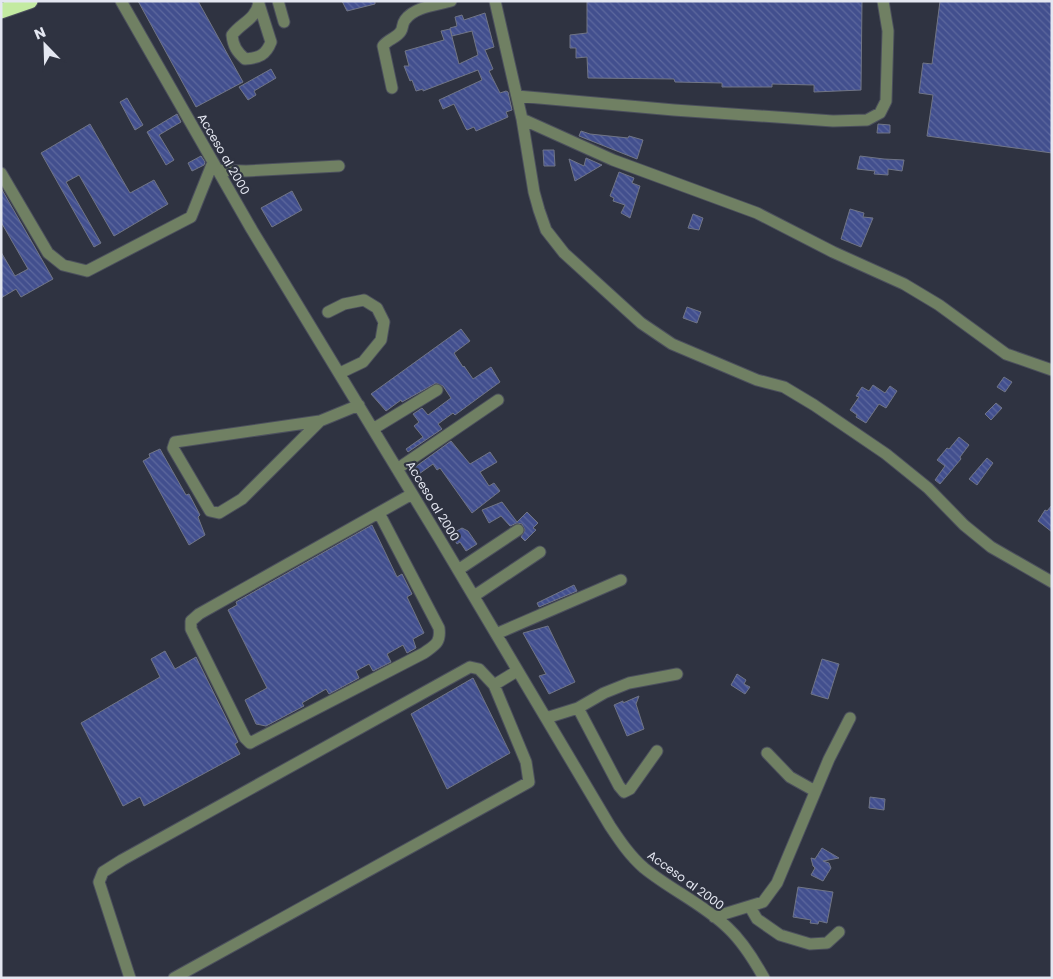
<svg xmlns="http://www.w3.org/2000/svg" width="1053" height="979" font-family="Poppins,sans-serif">
<style>
.building{fill:url(#building-back-hatch);stroke:#707586}
.lines{fill:none;stroke-linecap:round;stroke-linejoin:round}
.minor-casing{stroke:#4c505d;stroke-width:13}
.highway-casing{stroke:#4c505d;stroke-width:17}
.minor{stroke:#708063;stroke-width:11}
.highway{stroke:#c3eaa1;stroke-width:15}
.labels{text-anchor:middle;dominant-baseline:central;stroke-width:4.5;stroke-linejoin:round;paint-order:stroke}
.street-label{font-size:12px;fill:#e4e7f1;stroke:#2f3341}
</style>
<defs>
<pattern id="building-back-hatch" width="6" height="6" patternUnits="userSpaceOnUse" patternTransform="scale(1.25)"><rect width="6" height="6" fill="#424f8e"/><path d="M-1 5l2 2M0 0l6 6M5-1l2 2" fill="none" stroke="#5d689e"/></pattern>
</defs>
<rect width="100%" height="100%" fill="#2f3341"/>
<path class="building" d="M138,1H198L243,82L196,107Z
M342,1H375V4L347,11Z
M587,1H862L861,90L814,92V85L772,84V87H722V83L675,82L674,79L588,78L587,57L576,58V48H570V35L587,33Z
M940,1H1052V153L927,136L933,95L919,93L923,63L932,64Z
M485,13L494,47L485,50L493,69L489,71L500,93L506,91L508,92L512,110L506,112L508,117L476,131L474,127L467,130L466,129L454,104L443,109L439,100L482,80L478,70L423,91V89L416,91L412,80L410,81L404,66H409L405,51L444,40L441,31L450,29L459,64L478,55L472,31L452,36L450,28L457,26L455,17L462,15L464,20Z
M271,69L276,78L254,91L256,95L248,100L239,87Z
M127,98L143,125L135,130L120,102Z
M177,114L181,122L159,135L174,160L166,165L147,132Z
M90,124L130,193L154,180L168,204L114,236L79,175L66,182L101,243L94,247L41,153Z
M878,124L890,125V133H877Z
M581,131L590,134L628,138L629,136L643,140L637,159L579,136Z
M543,150H554L555,166H544Z
M201,156L205,162L204,165L192,171L188,163Z
M860,156L884,159L904,160L902,171L888,169V175L874,174L875,171L857,169Z
M586,158L602,165L575,181L569,159L584,166Z
M619,172L634,178L632,183L640,186L630,218L621,213L625,205L613,201L614,198L610,196Z
M1,188L53,279L21,297L16,289L1,298V252L15,276L28,269L1,222Z
M292,191L302,210L272,227L261,208Z
M850,209L864,213L863,217L873,218L861,247L841,239Z
M693,214L703,218L699,230L688,228Z
M687,307L701,312L697,323L683,318Z
M461,329L470,341L454,353L463,367L464,366L473,379L491,367L500,382L455,415L453,413L438,424L442,429L408,452L406,449L423,437L414,426L419,422L413,414L422,408L428,415L451,398L443,386L436,383L402,402L401,400L386,411L371,394Z
M1004,377L1012,382L1005,392L997,387Z
M873,385L885,393L890,386L897,391L886,408L879,404L866,423L856,417L857,415L850,410L859,397L856,396L862,387L869,391Z
M996,403L1002,408L991,420L985,414Z
M959,437L969,445L960,457L961,459L940,484L935,480L945,466L937,460L947,448L949,449Z
M451,441L470,464L490,452L497,462L480,472L489,486L494,483L500,491L472,513L440,468L437,470L433,464L416,476L411,470Z
M160,449L186,495L189,494L200,515L198,517L205,535L189,545L143,461L150,457L149,454Z
M987,458L993,463L977,485L969,479Z
M502,502L517,522L527,512L538,523L533,528L536,530L525,541L521,537L525,530L522,524L517,523L510,526L501,516L489,523L482,510Z
M1052,505V532L1038,521L1045,510L1047,511Z
M372,525L397,577L402,574L412,594L407,597L424,633L413,639L416,648L407,653L403,645L387,654L391,662L373,671L369,664L356,671L359,678L329,694L326,689L302,703L304,706L266,726L256,724L245,700L267,688L228,610L237,605L236,602Z
M462,528L468,531L477,544L466,551L460,542L457,544L451,534Z
M574,585L577,591L539,607L537,603Z
M548,626L575,682L549,694L539,676L546,674L523,633Z
M165,651L175,669L196,657L238,742L235,744L240,754L144,806L140,797L123,806L81,723L160,677L151,659Z
M822,659L839,664L828,699L811,694Z
M737,674L746,680L744,684L750,687L745,694L731,685Z
M473,678L510,753L447,789L411,714Z
M639,696L636,704L644,729L627,736L614,705L623,701V703Z
M870,797L885,799L884,810L869,808Z
M822,848L839,858L823,861L829,863L831,868L823,881L811,875L815,868L813,866L811,858L815,859Z
M798,887L833,892L827,923L819,921L818,924L810,923L811,920L793,917Z"/>
<g class="lines">
<g class="minor-casing">
<path id="minor" d="M121,1L252,230L439,538L610,826C620,841 630,856 644,868C671,890 703,904 728,928C743,942 754,960 764,978
M258,1L271,42C266,55 259,58 245,59C237,52 233,46 232,35C242,22 255,20 259,3
M278,1L284,22
M495,1L522,119L534,192L539,210L546,230L564,253L641,323L672,344L757,380L784,387L814,405L886,454L928,488L964,525L991,547L1052,582
M392,88L383,46C388,39 397,38 401,31C403,28 402,24 405,20C414,7 436,5 451,1
M517,96L674,110L833,121L867,120L880,113L886,101L888,31L883,1
M522,119L613,160L757,213L833,252L904,284L939,305L1006,354L1052,370
M218,170L246,171L339,166
M1,173L48,253L63,265L87,271L191,217L213,162
M328,312L344,304L364,300L377,308L384,322L381,340L363,362L340,373
M320,421L242,499L219,513L210,511L173,448L175,442L320,421L359,405
M373,429L437,390
M397,469L498,400
M379,513L439,628C441,643 435,645 424,653L250,743L245,738L191,629V621L199,614L412,494
M458,570L518,530
M474,596L540,552
M496,634L621,580
M578,708L619,786L624,792L630,789L657,751
M546,718L578,708L604,693L629,683L677,674
M767,753L790,777L815,791
M750,907L757,919L780,935L810,944L827,943L839,932
M714,917L763,902L777,883L829,759L850,718
M130,978L99,882L103,872L122,860L470,667L479,669L494,685L517,671
M174,978L529,782L526,762L494,685"/>
</g>
<g class="highway-casing">
<path id="highway" d="M1,11L30,1"/>
</g>
<use href="#minor" class="minor"/>
<use href="#highway" class="highway"/>
</g>
<g class="labels">
<g class="street-label">
<text transform="translate(224 154) rotate(60)">Acceso al 2000</text>
<text transform="translate(433 501) rotate(59)">Acceso al 2000</text>
<text transform="translate(686 880) rotate(36)">Acceso al 2000</text>
</g>
</g>
<rect width="1053" height="979" fill="none" stroke="#e4e7f1" stroke-width="5"/>
<g transform="translate(45 45) rotate(337)" stroke="#2f3341" stroke-width="4" paint-order="stroke">
<path d="M0-4L9 19L0 12L-9 19Z" fill="#e4e7f1"/>
<text y="-8" font-size="14" font-weight="bold" text-anchor="middle" fill="#e4e7f1">N</text>
</g>
</svg>
